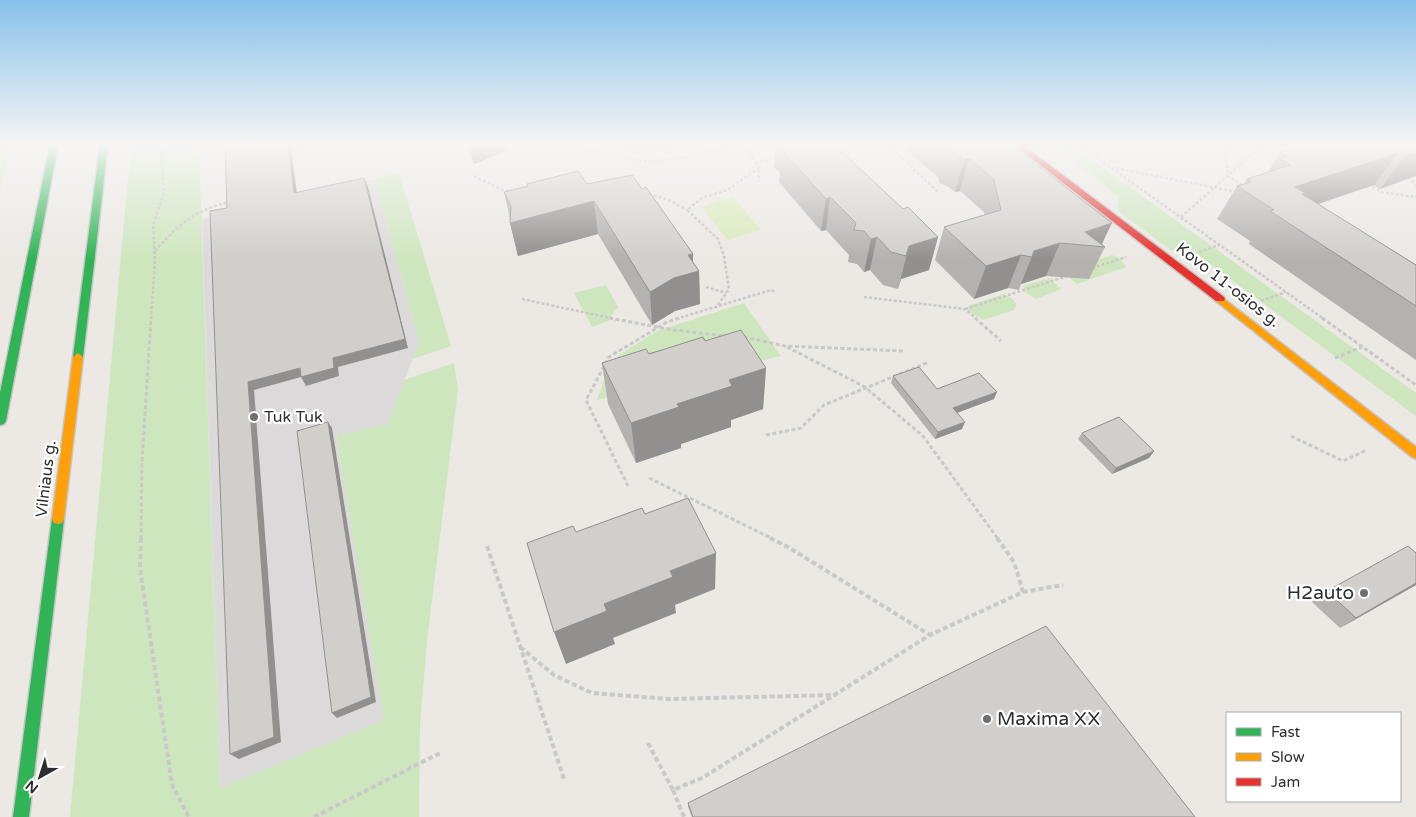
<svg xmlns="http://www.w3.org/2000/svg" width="1416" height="817" font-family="'Varela Round',sans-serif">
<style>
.industrial{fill:#dcd9db}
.education{fill:#e6e0d3}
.green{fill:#cee6be}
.pitch{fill:#d9eabb}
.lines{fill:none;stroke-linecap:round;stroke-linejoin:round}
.fast-casing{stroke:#c5c4c5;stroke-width:3}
.slow-casing{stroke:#c5c4c5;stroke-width:3}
.jam-casing{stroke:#c5c4c5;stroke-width:3}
.path-far2{stroke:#c9c9c8;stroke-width:2.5;stroke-dasharray:3 2;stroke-linecap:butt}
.path-far1{stroke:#c9c9c8;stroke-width:3;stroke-dasharray:4 2.5;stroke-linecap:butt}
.path{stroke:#c9c9c8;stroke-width:4;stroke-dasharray:5 3;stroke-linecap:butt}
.fast{fill:#30b455;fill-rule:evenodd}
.slow{fill:#ff9f0a;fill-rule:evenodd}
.jam{fill:#e5322d;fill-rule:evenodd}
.wall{fill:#b4b1af}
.shaded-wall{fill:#92908e}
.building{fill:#d1cecb;stroke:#92908e}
.poi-dot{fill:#706f6e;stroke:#fff;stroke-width:2}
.labels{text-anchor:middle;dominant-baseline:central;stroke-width:4.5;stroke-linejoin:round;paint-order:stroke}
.street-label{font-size:16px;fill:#2e2e2e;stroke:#fff}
.poi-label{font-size:16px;fill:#2e2e2e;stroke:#fff;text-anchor:start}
.near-poi-label{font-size:19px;fill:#2e2e2e;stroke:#fff;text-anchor:end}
</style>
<rect width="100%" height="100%" fill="#ece8e4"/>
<path class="industrial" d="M375,179L419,342L387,425L336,436L385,720L220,788L202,219Z"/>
<path class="education" d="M609,145H689L640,156Z"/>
<path class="green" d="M0,145H11L0,189Z
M131,145H199L220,788L384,720L336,435L387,425L404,380L454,363L458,390L427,641L420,725L419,817H70Z
M1028,145H1071L1416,393V416L1194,252L1171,250L1118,211L1119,197L1058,149L1053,147C1043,152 1037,151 1028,145Z
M399,173L451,346L412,359L419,342L375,179Z
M1112,255L1119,258L1126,267L1077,284L1063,272Z
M1049,278L1061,289L1036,299L1025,292L1023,286Z
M606,285L618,307L608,321L592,327L574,293Z
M1004,294L1011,298L1017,304L1014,310L983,320L969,311L968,306Z
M744,303L781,356L597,400L610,363L622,353L657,331Z"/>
<path class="pitch" d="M733,197L761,230L728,240L701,207Z"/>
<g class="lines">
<g class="fast-casing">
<path id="fast" d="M50,145H58L6,421L4,424L0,425V393Z
M100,145H108L83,357L78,361L73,357Z
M58,514L62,515L64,519L29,817H13L52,519L54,515Z"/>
</g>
<g class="slow-casing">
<path id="slow" d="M1220,296L1416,447V459L1412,457L1216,301L1215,299L1216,297Z
M78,353L83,357L64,519L62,523L58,524L54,523L52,519L73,357Z"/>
</g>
<g class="jam-casing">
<path id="jam" d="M1014,145H1023L1224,297L1225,299L1224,301H1216Z"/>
</g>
<path class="path-far2" d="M743,145L759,168V181
M888,145L939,193
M1079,145L1324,319
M1224,145L1228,176L1245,187
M540,153L603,152L634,160L651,162L687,157L734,145
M755,163L778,157
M1116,168L1237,192
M474,176L503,190L513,191
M1409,176L1416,187
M1368,184L1382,192L1416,197
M649,194L669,200L687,210
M1181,217L1259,148L1267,145
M155,251C179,224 193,211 229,202
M1199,252L1219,245
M1092,268L1126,257
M706,287L726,293
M864,297L965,309L977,319
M522,299L615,319
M1261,301L1286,292
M718,305L729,289L724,256L718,239L687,210L702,198L727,190L759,168
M965,309L1067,276
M151,319L155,261L153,226L164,192L161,145
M676,319L771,290L776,292"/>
<path class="path-far1" d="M609,318L674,330L725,336
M975,318L1001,341
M1322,318L1416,385
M744,337L785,346L903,351
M787,347L865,387L923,436L998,539
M1335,358L1362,347
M766,435L801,428L824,405L929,362
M1291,436L1343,461L1367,450
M649,478L773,539
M628,486L586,400L609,357L667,322L680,318
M141,539L142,461L151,318"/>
<path class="path" d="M141,538L140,568L172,785L189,817
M770,538L788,547L930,635
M997,538L1014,562L1023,592
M487,546L564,779
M520,647L554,675L592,693L669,699L835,695
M648,743L673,790L702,778L930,635L1023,592L1063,585
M673,790L684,817
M314,817L442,752"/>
<use href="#fast" class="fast"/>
<use href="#slow" class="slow"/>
<use href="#jam" class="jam"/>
</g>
<path class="wall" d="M466,145H507L508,150L474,164Z
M776,145H835L903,209L938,237L929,270L901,279L898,289L883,285L870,270L864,272L857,264L848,262L849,255L826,230L821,231L779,182L780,173L774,167Z
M900,145H1011L1102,244L1105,247L1089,279L1046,276L1021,284L1019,290L1008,288L974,299L935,260L944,227L984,215V212L960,191L955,192L947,186L939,183V178Z
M1416,145L1380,189L1374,185L1318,204L1416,265V360L1249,244L1250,241L1217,219L1237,186L1244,184L1247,179L1268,172L1280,153L1289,150L1292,146Z
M527,184H587L693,262L699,271L700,304L675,311L652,325L598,234L518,256L510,223V219L504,192L528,187Z
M705,341L766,368L763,409L731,420V427L681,444V448L636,463L608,404L602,363Z
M893,376L937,389L994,399L957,413L962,429L935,439L891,383Z
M1082,433L1154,451L1149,458L1112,474L1078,439Z
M1416,585L1340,628L1312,602L1327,591Z
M688,803L1195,817H692L688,807Z"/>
<path class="shaded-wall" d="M288,145H315L291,149L298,201L294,193Z
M469,145H507L508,150L474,164Z
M1398,153L1374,185L1291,213L1295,187Z
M1416,153V176L1380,189L1405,156Z
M969,158L960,191L955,192L964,160Z
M364,178L368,187L408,348L338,367L339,376L306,386L301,377L254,390L281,742L239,759L230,754L248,382Z
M830,197L826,230L821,231L826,199Z
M594,201L598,234L518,256L510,223Z
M1112,223L1101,246L1085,232Z
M877,237L870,270L864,272L871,239Z
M938,237L929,270L901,279L898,289L909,246Z
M1060,243L1046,276L1021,284L1034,251Z
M693,254V272L699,271L700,304L675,311L652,325L650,292L674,278L688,255Z
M1021,255L1008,288L974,299L986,266Z
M766,368L763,409L731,420V427L681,444V448L636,463L631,423L677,404L729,380Z
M997,392L994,399L951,415L953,408Z
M328,422L332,428L376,702L337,718L332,713Z
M965,422L962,429L935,439L938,432Z
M1154,451L1149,458L1112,474L1116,468Z
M716,553L715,589L675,605L676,613L613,638L615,644L566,664L554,632L604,604L670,571Z
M1416,583V585L1340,628L1356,618Z"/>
<path class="building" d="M225,145H288L294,193L364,178L405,339L333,358L334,368L301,377L300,368L248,382L274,737L230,754L210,211L227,208Z
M784,145H835L903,209L908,207L938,237L909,246L906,256L891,252L877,237L871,239L864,231L854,230L856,223L830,197L826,199L782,150Z
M946,145H1011L1112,223L1085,232L1105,247L1060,243L1034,251L1032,257L1021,255L986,266L944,227L1001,210L994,180L969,158L964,160L956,153L948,151L947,146Z
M1296,145H1416V153L1405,156L1398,153L1295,187L1305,193L1302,194L1416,265V306L1270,211L1274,210L1237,186L1251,182L1247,179L1290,165L1280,159L1287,157L1280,153L1296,148L1292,146Z
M578,171L587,184L632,175L642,189L646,187L693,254L688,255L699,271L674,278L650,292L594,201L510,223L511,206L504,192L528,186L527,184Z
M741,330L766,368L729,380L732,386L677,404L679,407L631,423L602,363L646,349L649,354L703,337L705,341Z
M919,367L937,389L979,373L997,392L953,408L965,422L938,432L893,376Z
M1119,417L1154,451L1116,468L1082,433Z
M328,422L371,697L332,713L297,431Z
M688,498L716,553L670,571L673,577L604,604L607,611L554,632L527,543L573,526L576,532L642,508L645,514Z
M1408,546L1416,553V583L1356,618L1327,591Z
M1046,626L1195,817H693L688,803Z"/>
<linearGradient id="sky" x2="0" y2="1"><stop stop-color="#88c2ea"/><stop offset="0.56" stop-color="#f6f5f3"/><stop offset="1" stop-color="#f6f5f3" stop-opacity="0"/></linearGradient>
<rect width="1416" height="259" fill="url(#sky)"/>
<g class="poi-dot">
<circle cx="254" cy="417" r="5"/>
<circle cx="1364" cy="593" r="5"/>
<circle cx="987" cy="719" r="5"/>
</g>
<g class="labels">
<g class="street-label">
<text transform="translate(1228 285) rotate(38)">Kovo 11-osios g.</text>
<text transform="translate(46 479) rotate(-83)">Vilniaus g.</text>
</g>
<g class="poi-label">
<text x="264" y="417">Tuk Tuk</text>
</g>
<g class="near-poi-label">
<text x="1354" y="593">H2auto</text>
<text x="997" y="719" text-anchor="start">Maxima XX</text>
</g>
</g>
<rect x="1226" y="712" width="175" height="90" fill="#ffffff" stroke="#ababab"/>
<rect x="1236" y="728" width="25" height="8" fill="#30b455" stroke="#ababab"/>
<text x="1271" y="737" font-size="15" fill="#2e2e2e">Fast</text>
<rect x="1236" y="753" width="25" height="8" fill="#ff9f0a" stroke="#ababab"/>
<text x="1271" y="762" font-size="15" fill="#2e2e2e">Slow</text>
<rect x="1236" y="778" width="25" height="8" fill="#e5322d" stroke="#ababab"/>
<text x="1271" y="787" font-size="15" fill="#2e2e2e">Jam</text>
<g transform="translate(40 777) rotate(219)" stroke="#ffffff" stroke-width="4" paint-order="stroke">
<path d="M0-4L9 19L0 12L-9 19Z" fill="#2e2e2e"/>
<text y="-8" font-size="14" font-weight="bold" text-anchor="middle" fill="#2e2e2e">N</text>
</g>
</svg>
